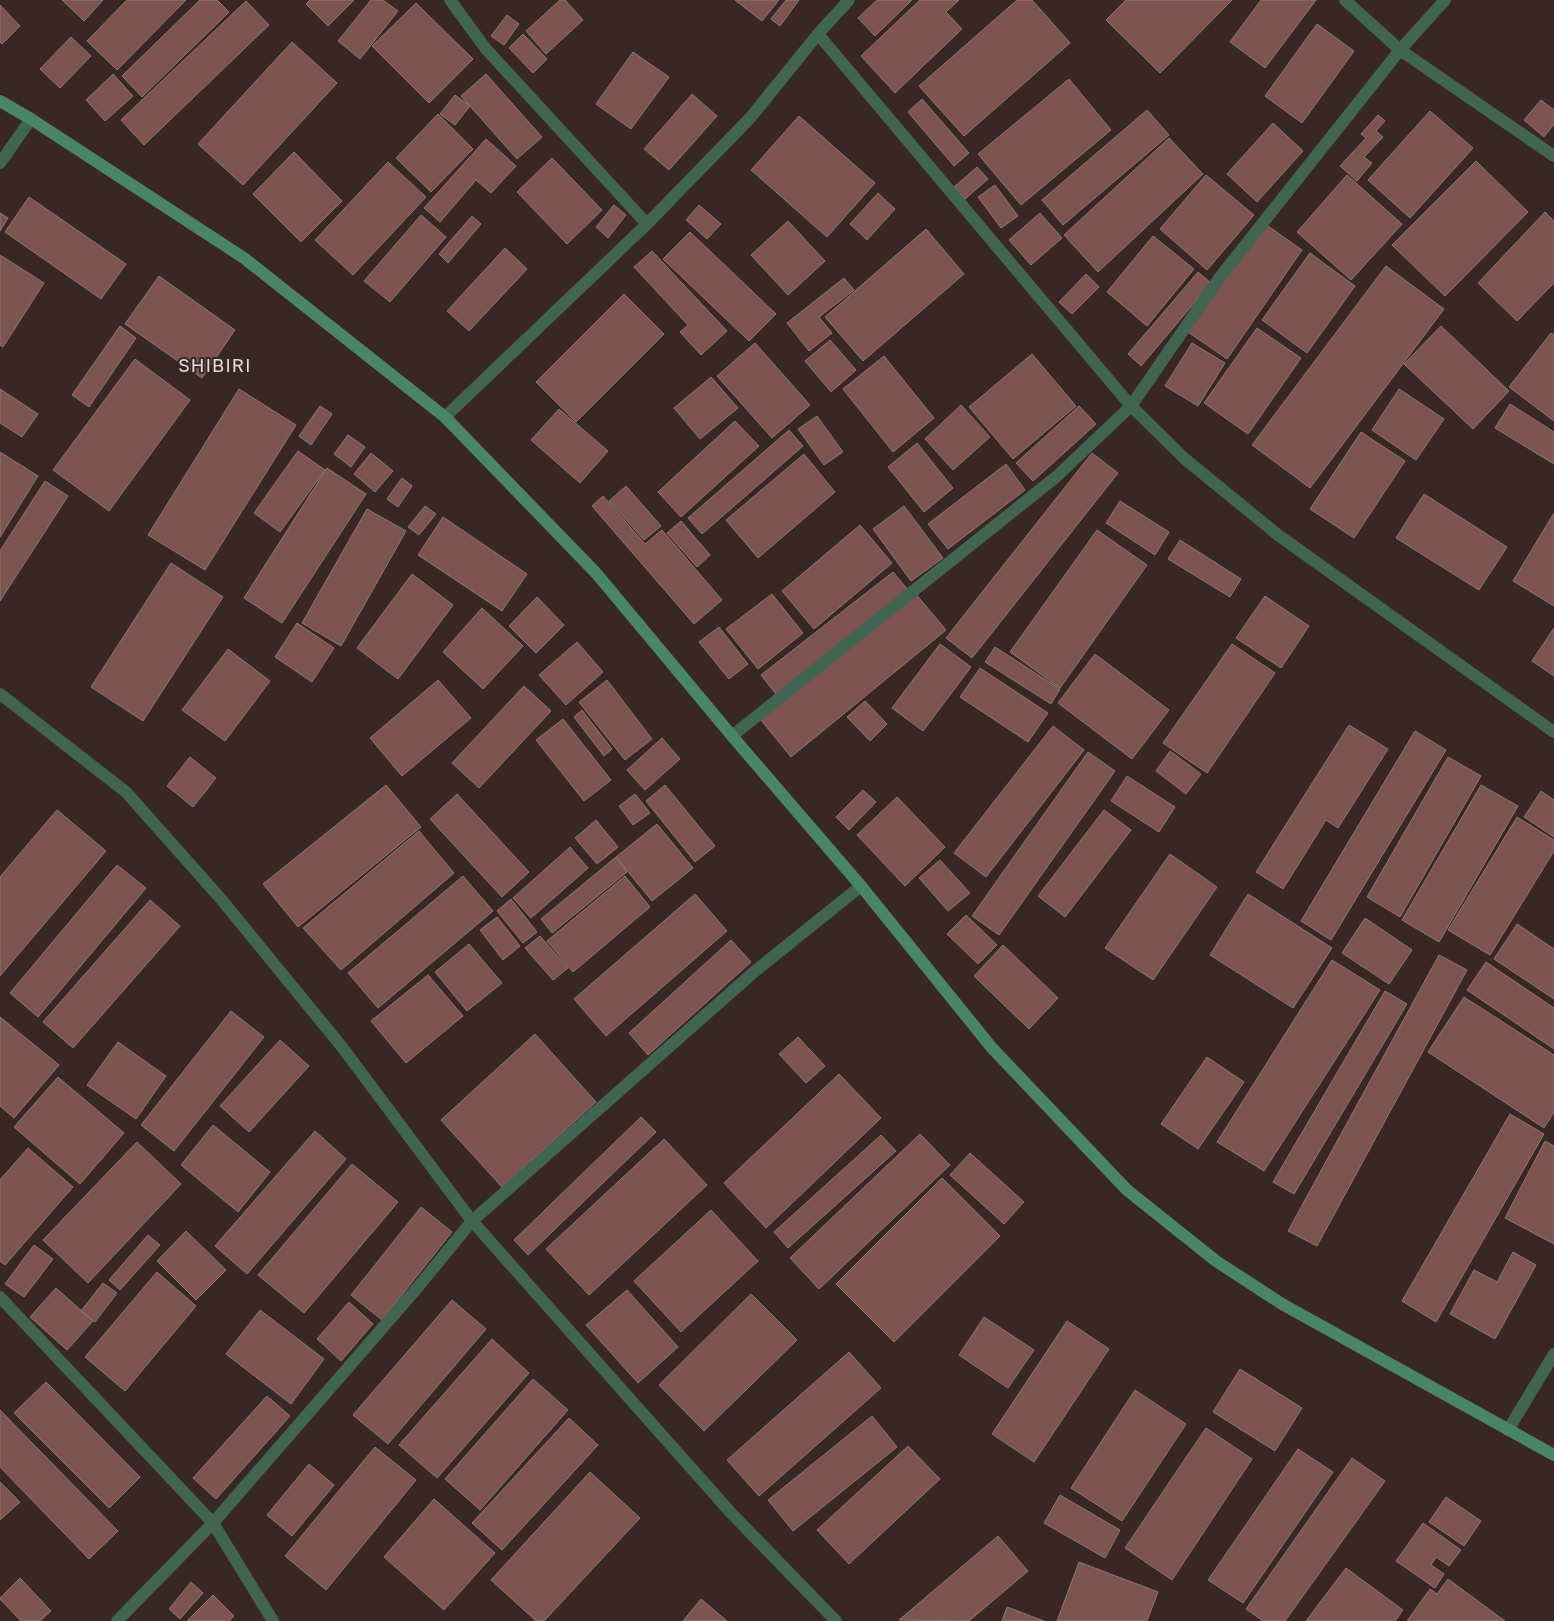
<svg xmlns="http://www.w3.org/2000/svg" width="1554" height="1621" font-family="'Golos Text',sans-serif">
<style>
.building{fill:#7d544f;stroke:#8d7875}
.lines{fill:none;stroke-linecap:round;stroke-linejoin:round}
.street{stroke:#416552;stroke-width:12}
.secondary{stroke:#4a8567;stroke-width:12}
.labels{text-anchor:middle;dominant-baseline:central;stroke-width:4;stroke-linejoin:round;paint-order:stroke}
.neighbourhood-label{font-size:18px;letter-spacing:1px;fill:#e9dddb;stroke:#382725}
</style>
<rect width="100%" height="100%" fill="#382725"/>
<path class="building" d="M62,0H103L84,21Z
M127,0H186L117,70L87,41Z
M200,0H217L229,12L142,97L122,76Z
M310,0H354L328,26L306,4Z
M371,0H383L398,11L360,59L338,41Z
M560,0H565L583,20L546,54L526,31Z
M735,0H779L762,21Z
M786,0H799L780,26L771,19Z
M877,0H912L875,36L858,18Z
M920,0H959L946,12L962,29L895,93L861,56Z
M1017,0H1032L1070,43L964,136L919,86Z
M1126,0H1232L1160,73L1106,20Z
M1261,0H1316L1265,68L1230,42Z
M246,1L269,25L144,145L121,120Z
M416,3L473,59L429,103L372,46Z
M0,5L20,26L2,44L0,42Z
M507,15L519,24L504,45L491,36Z
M1317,24L1354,51L1302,123L1265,96Z
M523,34L547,59L533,73L509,48Z
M71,37L91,56L60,88L40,69Z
M292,42L337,83L243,185L198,144Z
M633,52L669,77L631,129L596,104Z
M113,74L133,96L105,121L86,100Z
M486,74L542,137L517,159L461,96Z
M1069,79L1111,130L1021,205L978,154Z
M692,94L717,116L669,170L644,149Z
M455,95L470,106L455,125L440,114Z
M922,99L969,153L954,166L908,112Z
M1541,100L1554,110V124L1544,137L1524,120Z
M1147,110L1169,135L1063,225L1042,200Z
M1430,111L1473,148L1410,218L1368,180Z
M438,114L473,149L431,192L396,158Z
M1378,115L1385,121L1376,131L1383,137L1364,157L1372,163L1357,181L1340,166L1366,138L1361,134Z
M799,116L875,183L827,237L751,170Z
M1273,123L1303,151L1257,202L1227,174Z
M1169,138L1203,174L1098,272L1064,235Z
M486,139L516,166L491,193L476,180L440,222L424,208Z
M294,152L342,201L301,242L253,194Z
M552,158L602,210L567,244L517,192Z
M1476,161L1528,212L1445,296L1392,245Z
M388,162L426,197L353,275L315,240Z
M977,167L988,179L965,199L954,187Z
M1206,175L1254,215L1207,270L1160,229Z
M1347,175L1402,224L1351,280L1297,232Z
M995,185L1018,216L1001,228L978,197Z
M878,193L895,209L867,240L850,224Z
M29,197L126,264L101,299L5,232Z
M614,205L626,215L608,238L596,227Z
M699,205L721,224L707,239L686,220Z
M1545,212L1554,221V283L1517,321L1478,283Z
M0,213L8,218L0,231Z
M1040,213L1062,238L1031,265L1009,240Z
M421,215L446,237L390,302L364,281Z
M472,216L481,224L448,263L439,254Z
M788,221L825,261L788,295L751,255Z
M1264,223L1302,250L1227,359L1188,332Z
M926,229L964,274L863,361L825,317Z
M690,232L776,314L749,341L663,259Z
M1153,236L1194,269L1147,326L1107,292Z
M505,248L527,269L469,331L447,311Z
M652,251L727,331L701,355L680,332L688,325L634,267Z
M1310,253L1355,286L1307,353L1262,320Z
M0,255L44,283L3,347L0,345Z
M1386,266L1444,309L1310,488L1252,445Z
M1198,272L1211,283L1141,366L1128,354Z
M1086,274L1099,287L1072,314L1059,302Z
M159,276L235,330L202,378L125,324Z
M844,278L854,290L819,317L832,333L809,351L787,323Z
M624,294L664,334L576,422L536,382Z
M120,326L136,338L89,407L72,395Z
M1441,326L1509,391L1473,429L1404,364Z
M1257,328L1301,358L1248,434L1204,403Z
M1551,333L1554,335V421L1509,387Z
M830,340L856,370L831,392L805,361Z
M755,343L810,405L772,438L717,376Z
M1192,343L1225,363L1198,406L1165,386Z
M1032,354L1076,406L1013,459L969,407Z
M884,356L934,418L893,452L843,389Z
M135,359L190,400L109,511L53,470Z
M711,377L738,408L700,439L674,408Z
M0,389L38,414L22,437L0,423Z
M239,389L296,425L205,570L148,535Z
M1399,389L1444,419L1416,460L1372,430Z
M1510,404L1554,432V464L1495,428Z
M961,405L990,437L953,470L925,439Z
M320,406L332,414L311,445L299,436Z
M1079,406L1096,424L1033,481L1016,463Z
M559,409L608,451L580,483L531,440Z
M817,416L843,452L824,465L798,429Z
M735,421L759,446L681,517L658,492Z
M789,430L803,446L702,534L688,518Z
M1361,432L1405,461L1354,538L1310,509Z
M348,435L365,447L351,467L334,454Z
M917,443L953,488L924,512L888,467Z
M298,451L325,470L280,532L254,513Z
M0,452L38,476L0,537Z
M371,453L393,471L375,492L354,474Z
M1092,453L1118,473L972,658L946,638Z
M804,454L835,492L758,558L726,520Z
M1006,464L1025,490L948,549L928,524Z
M327,468L366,494L282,623L244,598Z
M402,478L412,486L398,507L387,499Z
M45,481L68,496L0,601V551Z
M626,486L661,526L644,540L609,501Z
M1424,494L1507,547L1479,590L1396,538Z
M603,496L645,544L662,530L722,600L694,624L592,506Z
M1120,501L1169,532L1155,555L1106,523Z
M425,506L436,514L419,535L408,527Z
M904,506L943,558L911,581L873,529Z
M367,509L406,531L341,646L302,623Z
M1554,513V606L1513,581Z
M443,517L527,574L502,611L418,555Z
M681,521L710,555L697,567L667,533Z
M860,525L892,563L814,629L782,591Z
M1097,530L1147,565L1060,688L1010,652Z
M1180,540L1241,579L1230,597L1168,559Z
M171,563L223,597L143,721L91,687Z
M893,572L908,590L776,694L761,675Z
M412,574L453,605L398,679L357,648Z
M915,593L946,630L791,757L761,720Z
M772,594L803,633L758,669L726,629Z
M1265,596L1309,626L1281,668L1236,638Z
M537,597L564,625L536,653L509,626Z
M482,608L523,646L483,689L443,652Z
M297,623L334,648L312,682L275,657Z
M719,627L748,664L729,679L699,642Z
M1554,628V676L1532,661Z
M577,642L603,672L566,705L539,675Z
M940,644L971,667L923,731L892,708Z
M1232,644L1275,673L1207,773L1163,743Z
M995,647L1060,689L1051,704L985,662Z
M228,649L270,681L225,741L182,710Z
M1095,654L1169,710L1132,759L1058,703Z
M980,668L1048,713L1028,742L960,697Z
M438,680L471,718L402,776L370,738Z
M607,680L652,739L625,760L579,702Z
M524,686L551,711L479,788L452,763Z
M865,701L887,724L870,741L847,717Z
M582,710L612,749L604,756L574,717Z
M563,719L611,780L584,801L536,740Z
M1349,725L1388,749L1338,828L1326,820L1283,889L1256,872Z
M1053,726L1084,750L986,877L954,853Z
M1415,731L1446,750L1331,940L1301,921Z
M662,738L680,759L645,790L627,770Z
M1170,751L1201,774L1186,794L1156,771Z
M1088,752L1115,771L999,935L972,916Z
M190,757L216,778L193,807L167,786Z
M1448,757L1481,776L1400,917L1367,897Z
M1127,776L1175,807L1159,832L1111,801Z
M386,785L421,827L298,927L263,884Z
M665,785L715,846L695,862L646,801Z
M1481,785L1518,806L1439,942L1402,920Z
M863,790L876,802L849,830L836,817Z
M1541,791L1554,800V837L1524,817Z
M457,794L529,872L502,897L430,819Z
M635,794L650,813L633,825L619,806Z
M897,797L945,847L905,886L857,835Z
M57,810L106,851L0,976V877Z
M1104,810L1131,830L1065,917L1038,896Z
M1517,817L1554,840V851L1490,955L1448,930Z
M596,820L618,847L597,864L575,838Z
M657,824L693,868L652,901L616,857Z
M419,831L454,873L341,970L303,928Z
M570,847L588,868L531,918L513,898Z
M1170,854L1217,887L1153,980L1105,948Z
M616,857L627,872L552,933L541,919Z
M940,860L970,893L948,911L919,878Z
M117,865L146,888L38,1017L10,993Z
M463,876L493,911L378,1008L348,973Z
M625,876L650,907L573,972L547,941Z
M695,894L727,931L606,1036L574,999Z
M1248,894L1332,948L1293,1008L1210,955Z
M511,899L537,932L523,943L497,911Z
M150,900L180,926L73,1048L43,1022Z
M966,915L997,945L978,964L947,934Z
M497,917L520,946L503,960L480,930Z
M1365,918L1412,950L1389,984L1342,953Z
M1517,924L1554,949V999L1494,959Z
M540,936L568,968L553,980L525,948Z
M731,940L751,962L648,1055L629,1033Z
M469,944L502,983L467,1011L435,972Z
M1003,945L1058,998L1029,1029L974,976Z
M1439,955L1467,970L1317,1246L1288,1231Z
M1332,960L1380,990L1264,1171L1217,1142Z
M1486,962L1554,1008V1049L1467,990Z
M428,975L463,1016L406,1063L371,1021Z
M1385,991L1407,1004L1294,1194L1273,1182Z
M1464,997L1554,1055V1112L1544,1128L1428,1052Z
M231,1011L264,1037L174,1151L141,1125Z
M0,1017L59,1065L14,1118L0,1106Z
M535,1034L596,1102L502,1187L441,1120Z
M798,1037L825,1066L806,1083L779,1054Z
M280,1040L309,1066L249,1132L220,1106Z
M118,1042L166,1076L136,1119L87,1085Z
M1207,1057L1244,1082L1198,1149L1161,1124Z
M839,1074L881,1118L766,1228L724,1183Z
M58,1077L124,1133L80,1184L14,1127Z
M1510,1114L1544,1134L1436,1322L1402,1301Z
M641,1117L656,1132L528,1255L514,1240Z
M213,1125L270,1172L238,1212L181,1165Z
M315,1131L346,1159L247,1274L215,1246Z
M920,1134L950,1165L819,1289L790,1258Z
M881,1135L896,1151L788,1248L774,1232Z
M664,1139L707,1185L589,1295L546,1249Z
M1545,1141L1554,1146V1244L1505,1218Z
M137,1142L181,1184L88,1283L43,1240Z
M28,1148L73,1187L5,1265L0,1261V1180Z
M970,1153L1024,1202L1004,1224L950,1175Z
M352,1164L398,1202L304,1313L258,1275Z
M942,1178L1000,1236L894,1342L836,1284Z
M421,1207L452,1232L382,1320L351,1295Z
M711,1210L758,1261L681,1332L634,1281Z
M186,1231L226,1270L196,1300L157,1261Z
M148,1235L160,1245L120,1290L109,1280Z
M34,1245L53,1259L24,1297L5,1284Z
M1513,1252L1536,1265L1495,1339L1450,1314L1474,1270L1497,1282Z
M157,1272L196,1306L125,1391L85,1357Z
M103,1283L117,1293L95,1322L81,1311Z
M56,1288L93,1321L67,1350L30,1317Z
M627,1290L678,1347L638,1383L586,1325Z
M751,1294L797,1340L704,1431L659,1385Z
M452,1300L486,1329L388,1444L353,1415Z
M349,1302L373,1324L341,1361L317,1339Z
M260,1310L324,1359L291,1404L226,1354Z
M984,1317L1034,1350L1008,1388L959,1355Z
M1067,1321L1109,1349L1034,1462L992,1434Z
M492,1339L529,1373L437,1478L399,1445Z
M849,1352L881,1388L759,1496L727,1460Z
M1240,1369L1302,1408L1275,1451L1213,1412Z
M533,1379L568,1410L480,1510L445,1479Z
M46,1382L140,1477L109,1508L14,1413Z
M1135,1390L1186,1424L1122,1521L1071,1488Z
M267,1396L290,1416L216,1499L193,1478Z
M0,1410L118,1531L89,1559L0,1467Z
M872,1416L897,1447L793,1531L768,1500Z
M569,1418L598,1445L502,1550L472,1523Z
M1206,1428L1252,1459L1172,1580L1125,1548Z
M908,1446L940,1479L849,1564L817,1530Z
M375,1447L416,1480L326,1590L285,1556Z
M1298,1449L1333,1472L1243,1603L1208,1580Z
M1352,1458L1385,1481L1285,1621H1263L1246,1609Z
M309,1464L334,1485L292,1536L267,1515Z
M590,1472L640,1518L544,1621H536L491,1580Z
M0,1482L20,1502L0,1520Z
M1060,1495L1120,1530L1105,1558L1044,1523Z
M1446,1497L1481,1521L1464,1546L1429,1522Z
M434,1499L495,1553L444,1610L384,1557Z
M1423,1523L1461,1550L1449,1566L1436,1557L1431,1565L1444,1574L1435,1588L1396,1561Z
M998,1536L1028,1571L969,1621L899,1620Z
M1079,1562L1158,1592L1147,1621H1057Z
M1346,1568L1403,1610L1395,1621H1306Z
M20,1578L51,1611L40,1621H21L0,1599V1598Z
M1448,1579L1505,1621H1407L1430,1589L1437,1594Z
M191,1582L203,1593L180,1619L169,1609Z
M213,1595L234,1616L229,1621H187Z
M701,1599L727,1621H683Z
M1007,1607L1044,1621H1002Z"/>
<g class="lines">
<path class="street" d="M450,0L486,49L647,224
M1345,0L1400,50L1554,156
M818,34L1131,406L1185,459L1278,535L1554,732
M0,163L31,119
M445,417L647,224L751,117L818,34L849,0
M0,694L126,792L221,899L342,1047L472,1221L732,1514L836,1621
M732,736L1056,477L1131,406L1220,277L1400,50L1445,0
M0,1297L213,1523L273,1621
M1508,1430L1554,1354
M117,1621L213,1523L418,1287L472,1221L754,972L861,886"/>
<path class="secondary" d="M0,101L31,119L244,258L445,417L596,573L732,736L861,886L992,1048L1127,1190L1216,1261L1282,1304L1554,1455"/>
</g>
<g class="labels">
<g class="neighbourhood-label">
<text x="215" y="365">SHIBIRI</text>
</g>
</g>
</svg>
